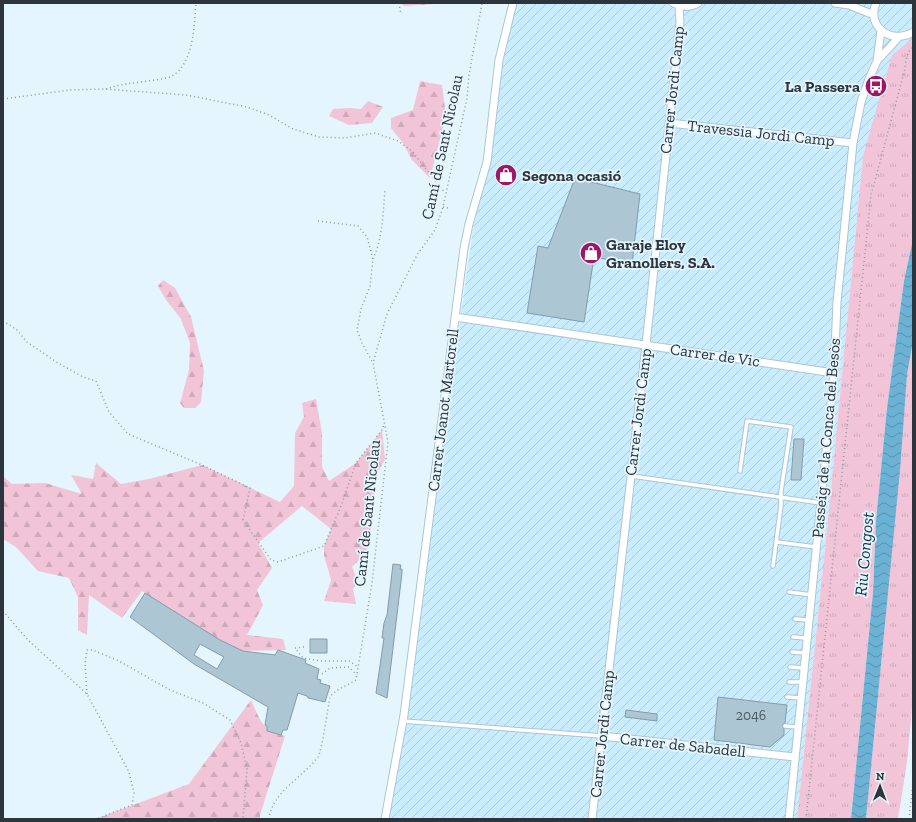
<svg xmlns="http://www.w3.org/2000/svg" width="916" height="822" font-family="'Zilla Slab',serif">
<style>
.industrial{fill:url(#industrial-furrows)}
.grass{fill:url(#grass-tufts)}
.forest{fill:url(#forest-firs)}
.water{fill:url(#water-waves)}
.building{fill:#adc6d4;stroke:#839ca8;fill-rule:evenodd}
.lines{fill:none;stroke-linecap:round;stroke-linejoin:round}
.service-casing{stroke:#acc6d3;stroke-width:5.5}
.minor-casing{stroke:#acc6d3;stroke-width:9}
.path{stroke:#8d9aa1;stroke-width:1.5;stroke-dasharray:1 3;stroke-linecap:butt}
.service{stroke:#fff;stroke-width:3.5}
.minor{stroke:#fff;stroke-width:7}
.labels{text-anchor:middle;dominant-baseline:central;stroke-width:3.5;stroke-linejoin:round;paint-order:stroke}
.number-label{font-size:14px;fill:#4c5961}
.poi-label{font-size:16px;font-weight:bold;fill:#2b353b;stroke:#e5f5fd;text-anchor:start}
.street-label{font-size:16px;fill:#2b353b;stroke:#e5f5fd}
.water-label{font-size:17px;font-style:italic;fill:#123342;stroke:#e5f5fd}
</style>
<defs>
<pattern id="industrial-furrows" width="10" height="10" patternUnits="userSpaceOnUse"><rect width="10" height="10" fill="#c9ecfe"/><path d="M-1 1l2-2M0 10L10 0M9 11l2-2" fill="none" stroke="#adcbdb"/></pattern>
<pattern id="grass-tufts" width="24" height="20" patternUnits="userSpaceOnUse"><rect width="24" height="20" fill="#f1c4d7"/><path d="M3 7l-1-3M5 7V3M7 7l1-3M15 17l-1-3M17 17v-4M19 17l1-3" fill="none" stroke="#cfa9b9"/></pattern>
<pattern id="forest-firs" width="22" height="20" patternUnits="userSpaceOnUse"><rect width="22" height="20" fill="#f1c4d7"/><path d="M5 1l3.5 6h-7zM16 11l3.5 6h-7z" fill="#cfa9b9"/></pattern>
<pattern id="water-waves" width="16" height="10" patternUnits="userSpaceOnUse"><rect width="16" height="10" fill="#6bb2d4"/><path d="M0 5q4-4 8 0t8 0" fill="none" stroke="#5892ad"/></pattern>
</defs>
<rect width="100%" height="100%" fill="#e5f5fd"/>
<path class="industrial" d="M513,3H913V38L906,44L863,156L830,500L797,819H385L403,721L475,215L487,162L499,60Z"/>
<path class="grass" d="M913,38V239L904,281L887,408L876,521L873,592L851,819H797L830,500L863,156L892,55Z
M913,341V697L907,762L898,819H866L888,592L907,375Z"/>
<path class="forest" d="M400,3H449L405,6Z
M420,81L442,85L446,116L430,178L412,160L403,143L391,128V118L413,110Z
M368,101L383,107L372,123L349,125L329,116L333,109L350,108L361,109Z
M163,280L175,288L191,317L204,371L201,402L195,408H184L180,403L189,370L190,343L181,319L166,300L158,286Z
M316,399L322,433V467L329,481L356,463L382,430L385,459L375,477L373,519L366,553L352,567L358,581L353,589L356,604L324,601L331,580L324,555V546L331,529L302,506L258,543L272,568L257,590L263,605L247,635L283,639L286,650L237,651L142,591L122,618L89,595L87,635L78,630V597L69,578L38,571L16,547L3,539V476L12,484L45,483L82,494L71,475L93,479L96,463L121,484L149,479L202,465L280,502L294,486L295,433L304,417L302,403Z
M251,700C261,722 261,728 285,736L260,815V819H96L189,784Z"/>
<path class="water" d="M913,239V341L907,375L900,470L866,819H851L873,592L876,521L887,408L904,281Z"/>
<path class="building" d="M575,178L640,194L632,264L594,257L584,322L527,313L538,246L548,248Z
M794,439H804L801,480H791Z
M393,564L401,565L400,569H402V573L387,698L376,693L384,638H382L384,623L387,615Z
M145,593L220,640L243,651L275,655L278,650L306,660L305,663L319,669L317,679L321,680L320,683L330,686L325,702L308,698L307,696L298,693L287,730H283L281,735L267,731V726L265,725L268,707L194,664L130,617ZM200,644L224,657L217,669L194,655Z
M310,639H327V653H310Z
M718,697L787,705L785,723L782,725L784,729V735L770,747L714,740Z
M626,710L657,714V721L625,717Z"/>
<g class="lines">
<g class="service-casing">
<path id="service" d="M740,471L747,421L791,427L781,491V505L773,566
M632,476L821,503
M777,542L816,547
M789,592L812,595
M795,619L809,620
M793,637L807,638
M792,652L805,653
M790,667L804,668
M789,682H802
M787,697L801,698
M403,721L602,736
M785,726L798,727"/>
</g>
<g class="minor-casing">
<path id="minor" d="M673,3C682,7 690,8 698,3
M835,3L849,5L874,15
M876,3C866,27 892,45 913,32
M877,61L881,30
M669,123L853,143
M455,317L834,373
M602,736L795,757
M385,819L404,715L464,248L469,224L487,162L499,60L513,3
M592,819L646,345L680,22L679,6
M789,819L834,373L837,302L853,143L861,102L869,79L877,61L899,37"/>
</g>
<path class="path" d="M399,3L401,15
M3,6L6,3
M106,89C120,84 133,83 148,81C155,80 166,79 172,76C194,63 194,26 196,3
M3,99L70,90L104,89L186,95L247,107L269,115L293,129L319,137L345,138L375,133L398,141L412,151L445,193
M443,207L448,208
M318,221L358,226L367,237L373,259L370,286L361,309L357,330L362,343L373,363
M373,259C383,237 383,213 385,189
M3,321L16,329L27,342L58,363L83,377L96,381L109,412L128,434L202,465L250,488L243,520L271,560L278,562L324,546L341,506L356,463L382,430L384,425
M3,611L28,640L87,694L129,772L134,793L132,805L96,819
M304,647L295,648L303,658L321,661H349L358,667
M322,674L330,668L349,667L357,675
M87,694L85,663L87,650H93L119,661L170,690L203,703L230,720L241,743L247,769L243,819
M269,819C272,792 303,777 318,757C322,751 328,707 330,697C337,688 347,686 356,680L372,583L388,442L373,363L387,314L417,255L435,230L443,207L467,98L469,75L482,3
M806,819L871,195L905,69C906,60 906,53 913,47
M909,819L913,783"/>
<use href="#service" class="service"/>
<use href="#minor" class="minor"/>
</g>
<defs>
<g id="bus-disc" transform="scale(1.15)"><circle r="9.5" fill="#9e1766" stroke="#e5f5fd"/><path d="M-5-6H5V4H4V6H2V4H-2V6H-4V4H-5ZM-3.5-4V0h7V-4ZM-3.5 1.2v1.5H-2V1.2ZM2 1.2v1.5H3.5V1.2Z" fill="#fff"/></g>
<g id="shop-disc" transform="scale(1.15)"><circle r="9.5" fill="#9e1766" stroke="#e5f5fd"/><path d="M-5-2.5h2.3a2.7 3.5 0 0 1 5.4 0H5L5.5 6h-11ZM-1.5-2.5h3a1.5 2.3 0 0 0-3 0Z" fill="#fff"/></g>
</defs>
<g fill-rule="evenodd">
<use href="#bus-disc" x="876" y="86"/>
<use href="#shop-disc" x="506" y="175"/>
<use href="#shop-disc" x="591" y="253"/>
</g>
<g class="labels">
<g class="number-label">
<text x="751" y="715">2046</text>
</g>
<g class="poi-label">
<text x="860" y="86" text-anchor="end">La Passera</text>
<text x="522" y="175">Segona ocasió</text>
<text x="606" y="244">Garaje Eloy<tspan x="606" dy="18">Granollers, S.A.</tspan></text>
</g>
<g class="street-label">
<text transform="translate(672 90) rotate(-84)">Carrer Jordi Camp</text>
<text transform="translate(761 133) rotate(6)">Travessia Jordi Camp</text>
<text transform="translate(442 147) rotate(-78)">Camí de Sant Nicolau</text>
<text transform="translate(715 355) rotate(8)">Carrer de Vic</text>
<text transform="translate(443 410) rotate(-83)">Carrer Joanot Martorell</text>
<text transform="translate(638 412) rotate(-83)">Carrer Jordi Camp</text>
<text transform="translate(826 438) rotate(-85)">Passeig de la Conca del Besòs</text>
<text transform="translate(367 513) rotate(-84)">Camí de Sant Nicolau</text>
<text transform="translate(602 734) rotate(-84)">Carrer Jordi Camp</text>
<text transform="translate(683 745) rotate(6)">Carrer de Sabadell</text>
</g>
<g class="water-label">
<text transform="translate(864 554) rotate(-85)">Riu Congost</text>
</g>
</g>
<rect width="916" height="822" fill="none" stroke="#2b353b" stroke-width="8"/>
<g transform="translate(880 786) rotate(1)" stroke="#e5f5fd" stroke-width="3" paint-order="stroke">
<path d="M0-3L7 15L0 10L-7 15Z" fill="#2b353b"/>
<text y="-6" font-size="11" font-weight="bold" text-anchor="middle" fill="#2b353b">N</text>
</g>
</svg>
